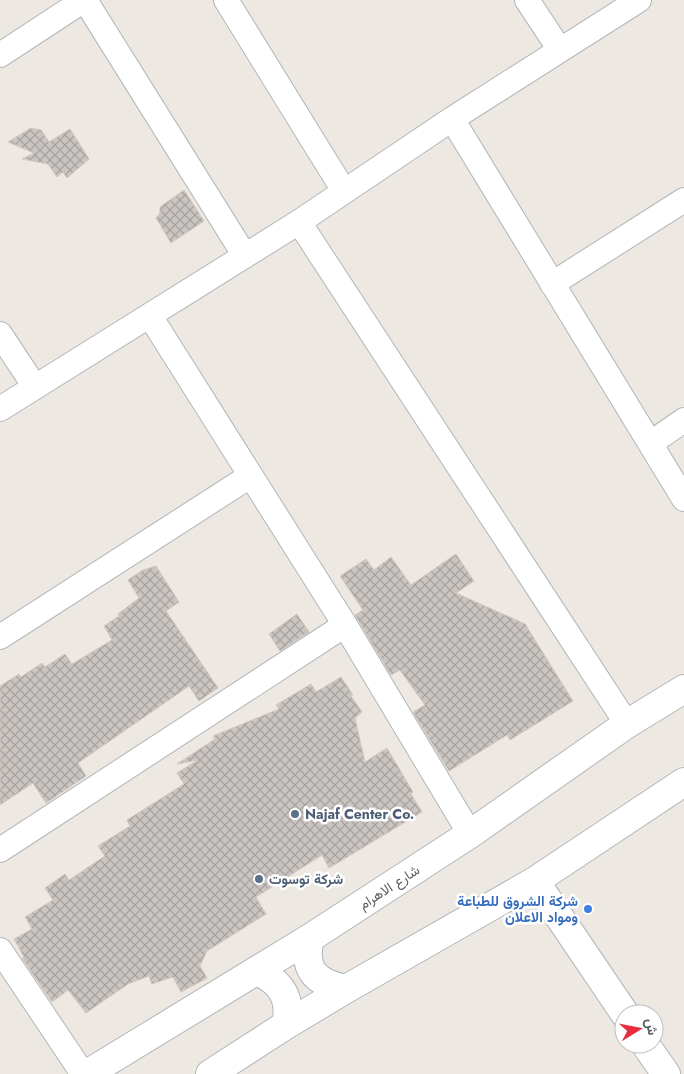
<svg xmlns="http://www.w3.org/2000/svg" width="684" height="1074" font-family="Jost,Vazirmatn,sans-serif">
<style>
.building{fill:url(#building-cross-hatch);stroke:#d1c9c0}
.lines{fill:none;stroke-linecap:round;stroke-linejoin:round}
.street-casing{stroke:#b2b6b9;stroke-width:26}
.secondary-casing{stroke:#b1b6b9;stroke-width:30}
.street{stroke:#fff;stroke-width:24}
.secondary{stroke:#fff;stroke-width:28}
.service-dot{fill:#5c6f8a;stroke:#fff;stroke-width:2}
.shop-dot{fill:#3f7fe0;stroke:#fff;stroke-width:2}
.labels{text-anchor:middle;dominant-baseline:central;stroke-width:5;stroke-linejoin:round;paint-order:stroke}
.service-label{font-size:14px;font-weight:bold;fill:#4e5e75;stroke:#fff;text-anchor:start}
.street-label{font-size:14px;fill:#5a5f62;stroke:#fff}
.shop-label{font-size:14px;font-weight:bold;fill:#366cbe;stroke:#fff;text-anchor:end}
</style>
<defs>
<pattern id="building-cross-hatch" width="8" height="8" patternUnits="userSpaceOnUse" patternTransform="scale(1.25)"><rect width="8" height="8" fill="#cac5c1"/><path d="M0 0l8 8M0 8l8-8" fill="none" stroke="#a7a3a0"/></pattern>
</defs>
<rect width="100%" height="100%" fill="#ede8e1"/>
<path class="building" d="M31,128L41,130L49,142L70,129L89,159L67,178L63,172L57,177L48,164L22,159L34,153L8,142Z
M184,190L204,221L171,243L156,218L160,213V207Z
M456,554L474,581L456,593L525,624L573,701L510,740L507,735L449,771L413,712L425,705L400,670L391,675L355,615L363,610L340,576L366,559L374,570L391,557L411,585Z
M156,566L179,602L166,611L218,688L199,701L189,686L78,763L86,776L46,803L33,783L0,805V686L19,674L21,677L42,663L45,667L65,654L72,664L112,640L104,626L119,616L118,614L139,598L128,580L143,570Z
M297,614L309,632L280,651L269,634Z
M341,677L353,695L351,696L362,712L355,718L365,762L387,748L413,792L411,794L422,812L329,868L322,855L256,897L266,914L207,951L200,966L207,978L181,992L173,977L152,984L149,976L128,984L86,1013L68,990L52,1002L22,958L24,957L14,939L32,929L25,917L53,900L45,888L65,874L69,880L105,856L98,846L130,826L127,820L184,784L177,773L198,760L177,764L215,739L213,736L279,709L276,705L311,684L316,692Z"/>
<g class="lines">
<g class="street-casing">
<path id="street" d="M85,0L245,256
M226,0L344,191
M527,0L560,50
M0,55L84,0
M452,119L684,499
M299,222L627,724
M552,284L684,200
M150,316L345,625L470,834
M0,334L35,387
M0,409L299,222L452,119L639,0
M651,443L684,420
M0,637L250,476
M0,850L345,625
M0,950L83,1074"/>
</g>
<g class="secondary-casing">
<path id="secondary" d="M535,881L625,1014
M310,938C302,970 316,983 346,989
M257,971C281,982 292,998 286,1025
M645,1044L666,1074
M87,1074L310,938L470,834L627,724L684,689
M210,1074L286,1025L346,989L535,881L684,782"/>
</g>
<use href="#street" class="street"/>
<use href="#secondary" class="secondary"/>
</g>
<g class="service-dot">
<circle cx="295" cy="814" r="5"/>
<circle cx="259" cy="879" r="5"/>
</g>
<circle class="shop-dot" cx="588" cy="909" r="5"/>
<g class="labels">
<g class="service-label">
<text x="305" y="814">Najaf Center Co.</text>
<text x="269" y="879">شركة توسوت</text>
</g>
<g class="street-label">
<text transform="translate(389 887) rotate(-33)">شارع الاهرام</text>
</g>
<g class="shop-label">
<text x="578" y="901">شركة الشروق للطباعة<tspan x="578" dy="16">ومواد الاعلان</tspan></text>
</g>
</g>
<g transform="translate(639 1029) rotate(80)"><circle r="24" fill="#ffffff" stroke="#bdbfc0"/>
<path d="M0-4L9 19L0 12L-9 19Z" fill="#e72d3f"/>
<text y="-8" font-size="14" font-weight="bold" text-anchor="middle" fill="#5a5f62">ش</text>
</g>
</svg>
